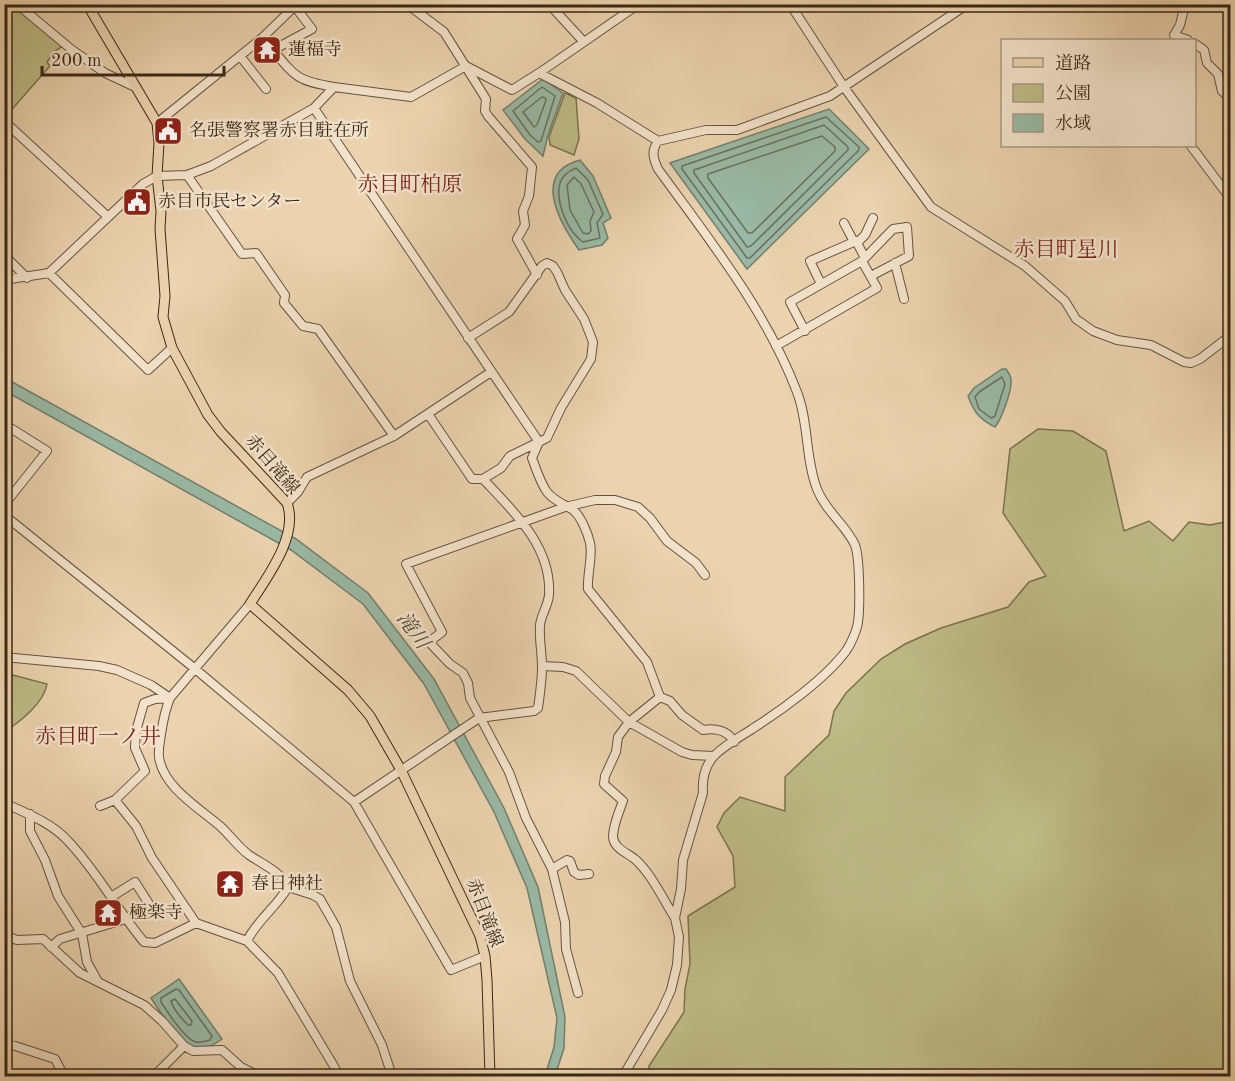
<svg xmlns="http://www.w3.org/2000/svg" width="1235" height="1081" font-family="'Old Standard TT','Noto Serif JP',serif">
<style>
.green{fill:#bdbb87;stroke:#7c724e;stroke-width:1.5}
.water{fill:#99b9a6;stroke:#737f6c;stroke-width:1.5}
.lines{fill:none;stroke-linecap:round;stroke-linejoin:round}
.shore{stroke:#6a705e;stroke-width:1.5}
.minor-casing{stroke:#67533c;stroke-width:10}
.major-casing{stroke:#3b2815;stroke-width:11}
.minor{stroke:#f2e2cb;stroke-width:8}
.major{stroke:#ebd3af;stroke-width:9}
.labels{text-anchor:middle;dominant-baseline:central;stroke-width:5;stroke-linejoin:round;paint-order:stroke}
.poi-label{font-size:18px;fill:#3b2815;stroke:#f2e2cb;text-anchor:start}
.street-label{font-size:18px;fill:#3b2815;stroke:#f2e2cb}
.water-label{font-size:20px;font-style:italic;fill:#524c39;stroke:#f2e2cb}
.quarter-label{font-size:21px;fill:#7a1f14;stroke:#f2e2cb}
</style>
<rect width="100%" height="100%" fill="#ebd3af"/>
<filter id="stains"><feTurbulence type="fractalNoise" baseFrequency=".00333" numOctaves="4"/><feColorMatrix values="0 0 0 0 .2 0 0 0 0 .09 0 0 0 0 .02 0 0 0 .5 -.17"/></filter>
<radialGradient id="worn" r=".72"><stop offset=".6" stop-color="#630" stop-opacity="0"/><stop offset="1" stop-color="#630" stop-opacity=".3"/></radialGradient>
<path class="green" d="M4,5H14L63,46L55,51L47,62L50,66L7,115L4,112Z
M565,93L576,98L579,139L574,155L550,145L549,137Z
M1038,429L1073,431L1106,451L1124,531L1149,521L1173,541L1189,522L1210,525L1230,521V1076H649V1066L684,1012L685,989L690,964L688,916L735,887L733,856L717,827L724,813L740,797L785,811V777L829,735L834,711L846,693L881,659L905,644L941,628L1008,607L1029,582L1046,576L1003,513L1010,449Z
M5,673L47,684C44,703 20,722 5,731Z"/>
<path class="water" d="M543,79L563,93L548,135L543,156L525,139L503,110Z
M829,109L869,149L747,269L670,163Z
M580,160L593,176L611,218L603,223L608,238L602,245L579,250C560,223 531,173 580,160Z
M1002,369H1006C1009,373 1012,378 1011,383C1011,393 1001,420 995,427C979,419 974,412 968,396L974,388Z
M5,378L296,539L368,593L434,679L504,808L538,887L565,1017L564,1048L555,1076H545L554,1047L557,1018L527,888L494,812L424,684L363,604L291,550L5,391Z
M179,979L222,1039C214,1045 205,1050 195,1048C181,1046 159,1010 151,998Z"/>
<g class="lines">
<path class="shore" d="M542,87L555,96L541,141L538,142L530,135L513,111Z
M542,97L545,98L546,100L537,125L534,127L523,112Z
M826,117L859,147V150L750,258H747L682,169V166Z
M824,125L848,147V150L751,246L747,247L694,173V170Z
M822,136L835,147V151L752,233H748L708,178V174Z
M576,168L588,180L603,214L597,223L600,238L583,242C568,232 555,202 560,183C562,175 569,171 576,168Z
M574,177L581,184L594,212L590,221L591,231L588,234L583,233L570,210L567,185Z
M1002,377L1005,384L995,416L991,418L979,409L975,397L979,392Z
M176,989L179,990L212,1036L210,1040C206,1041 200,1043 196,1042C185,1040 167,1011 161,1002V998Z
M175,999L192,1021L191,1025H188C182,1019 173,1009 171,1001Z"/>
<g class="minor-casing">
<path id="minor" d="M17,4L71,49L105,73L135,87
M407,4L444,32L486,99L485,111L488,116L532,167L529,196L523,211L525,225L517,239L537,275
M549,4L583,41
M790,4L844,87L931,207L1025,266L1065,301L1076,319L1093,331L1117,340L1151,345L1184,362L1191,363L1200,359L1230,336
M1185,4L1180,25L1174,35L1188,40
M262,38L295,6
M1194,43L1204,50L1207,63L1218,74L1222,91L1230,98
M273,50C296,78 298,81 334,87
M240,56L266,89
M539,73L597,103L658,141L706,130H737L830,96L968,4
M314,108L539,442
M4,121L107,216
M157,123L262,38L273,50L312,29L293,4
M1191,146L1230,198
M187,175L242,254L256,253L285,295L284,303L303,326L318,329L394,436
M844,223L854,242
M857,243L865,235L873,218
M4,255L27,278
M895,263L904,299
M49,273L148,370L172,348
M4,280L49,273L143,184L157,176L187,175L211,166L314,108L334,87L411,97L466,66L512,90L539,73L639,4
M821,284L810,261L856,241L865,258
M805,331L790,302L862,261L893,229L907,227L909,256L871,276
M776,346L877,288L862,261
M428,414L472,479H483L501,468L510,456L547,438L561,408L591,359L593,342L584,319L565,290L557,272L553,266L547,263L542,266L509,312L468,338
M4,424L47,451L4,505
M539,442L532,458C536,469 540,482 547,492C554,501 564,504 573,510C581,516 588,534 590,543C593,555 587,575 588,589L647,662L660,697L670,701L682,715L703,730C715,728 728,730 734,742
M287,503L298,492L307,477L394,436L491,372
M4,515L194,668L354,802L451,970L485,956
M250,604L170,698C165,710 163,721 161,734C160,742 158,749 159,757C163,787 199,808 220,826C230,835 238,847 249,855C261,863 284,874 288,887L313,895L320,899L336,927L350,981L382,1045L392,1076
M4,657L99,666L117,670L151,685L170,698
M542,666L563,667L576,671L629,722L682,752L692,755L714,756
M660,697L629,722L618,737L616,752L605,776L604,784L623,801C619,812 613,825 613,837C614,849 628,853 636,860C652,875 663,899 675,918
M170,698L155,699L144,703L136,731L135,748L145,771L115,800L136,826L152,858L196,923L247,941L278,973L335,1068L338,1076
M354,802L479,718L534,711L538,708C540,694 542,680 542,667C542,653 539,639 540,625C541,615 548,606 549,595C552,546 513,511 483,479
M4,803C26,813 52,823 68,841C97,871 117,910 144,942L155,943L196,923
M100,806L115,800
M30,814V831L45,860L58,896L82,934L87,962L97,980
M552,869L567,860L570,861L574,872L579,875L589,874
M4,935L17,940L43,939L80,973L144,1005L162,1021L184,1046L193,1051L222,1050L241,1067L259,1076
M247,941C257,920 276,908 288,887
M51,947L60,939L126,919L149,904L135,882L111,897
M578,993L566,949L565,922L552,869L526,818L509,772L470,698L468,683L463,673L450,664L429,642L442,632L406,564L565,507L595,500H615L638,507L650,518L667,541L696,563L705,575
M4,1030L9,1044
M4,1046L9,1044L55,1059L64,1076
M154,1076L184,1046
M623,1076L662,1010L671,990L677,965L679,937L675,918L681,889L683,860L703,793C702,779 705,765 715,755C725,745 740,737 752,729C782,710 825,679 846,651C851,644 857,630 858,622C860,608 860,558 855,545C846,525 826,512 817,489C805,458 809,423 797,392C767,312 708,238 658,169C653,158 651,151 658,141"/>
</g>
<g class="major-casing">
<path id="major" d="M87,4L157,123L159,143L157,176L161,211L160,229L165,296L163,317L172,348L208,415L221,432L287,503C299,536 267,577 250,604L348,690L370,716L401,770L480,936L485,956L487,980L490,1076"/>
</g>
<use href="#minor" class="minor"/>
<use href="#major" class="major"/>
</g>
<defs>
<g id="temple-square" transform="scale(1.5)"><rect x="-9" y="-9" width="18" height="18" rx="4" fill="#8f2418" stroke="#f2e2cb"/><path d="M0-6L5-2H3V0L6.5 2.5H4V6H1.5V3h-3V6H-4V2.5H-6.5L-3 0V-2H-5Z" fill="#fff"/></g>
<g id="civic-square" transform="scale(1.5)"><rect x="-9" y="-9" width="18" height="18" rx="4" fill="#8f2418" stroke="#f2e2cb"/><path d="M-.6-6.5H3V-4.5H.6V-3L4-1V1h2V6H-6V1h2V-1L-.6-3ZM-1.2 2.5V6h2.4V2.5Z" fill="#fff"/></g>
</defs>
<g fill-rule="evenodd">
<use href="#temple-square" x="267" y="50"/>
<use href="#civic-square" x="168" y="131"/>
<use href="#civic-square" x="137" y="202"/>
<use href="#temple-square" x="230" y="884"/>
<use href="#temple-square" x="108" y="913"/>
</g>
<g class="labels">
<g class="poi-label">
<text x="288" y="50">蓮福寺</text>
<text x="189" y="131">名張警察署赤目駐在所</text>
<text x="158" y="202">赤目市民センター</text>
<text x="251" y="884">春日神社</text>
<text x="129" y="913">極楽寺</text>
</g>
<g class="street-label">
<text transform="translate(272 465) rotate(49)">赤目滝線</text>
<text transform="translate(484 913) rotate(69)">赤目滝線</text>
</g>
<g class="water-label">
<text transform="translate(412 631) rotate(54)">滝川</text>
</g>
<g class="quarter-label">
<text x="410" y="185">赤目町柏原</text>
<text x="1066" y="250">赤目町星川</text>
<text x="98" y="737">赤目町一ノ井</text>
</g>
</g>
<rect width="1235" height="1081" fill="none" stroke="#ebd3af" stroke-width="24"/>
<rect x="6" y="6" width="1223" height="1069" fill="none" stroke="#3b2815" stroke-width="3"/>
<rect x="12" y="12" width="1211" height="1057" fill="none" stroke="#3b2815" stroke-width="1.5"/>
<rect x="1001" y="39" width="195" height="108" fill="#f2e2cb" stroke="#a99882" stroke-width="1.5"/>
<rect x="1013" y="58" width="30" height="9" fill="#ebd3af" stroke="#a99882" stroke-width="1.5"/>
<text x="1055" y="69" font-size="18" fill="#3b2815">道路</text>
<rect x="1013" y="84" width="30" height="18" fill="#bdbb87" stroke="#a99882" stroke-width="1.5"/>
<text x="1055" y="99" font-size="18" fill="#3b2815">公園</text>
<rect x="1013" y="114" width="30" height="18" fill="#99b9a6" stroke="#a99882" stroke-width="1.5"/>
<text x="1055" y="129" font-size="18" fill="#3b2815">水域</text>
<path d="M42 66v9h182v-9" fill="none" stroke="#3b2815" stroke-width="3"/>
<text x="51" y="66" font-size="18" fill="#3b2815" stroke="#f2e2cb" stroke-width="4.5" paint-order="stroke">200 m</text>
<rect width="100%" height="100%" filter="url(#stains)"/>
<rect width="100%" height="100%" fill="url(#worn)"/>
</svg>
